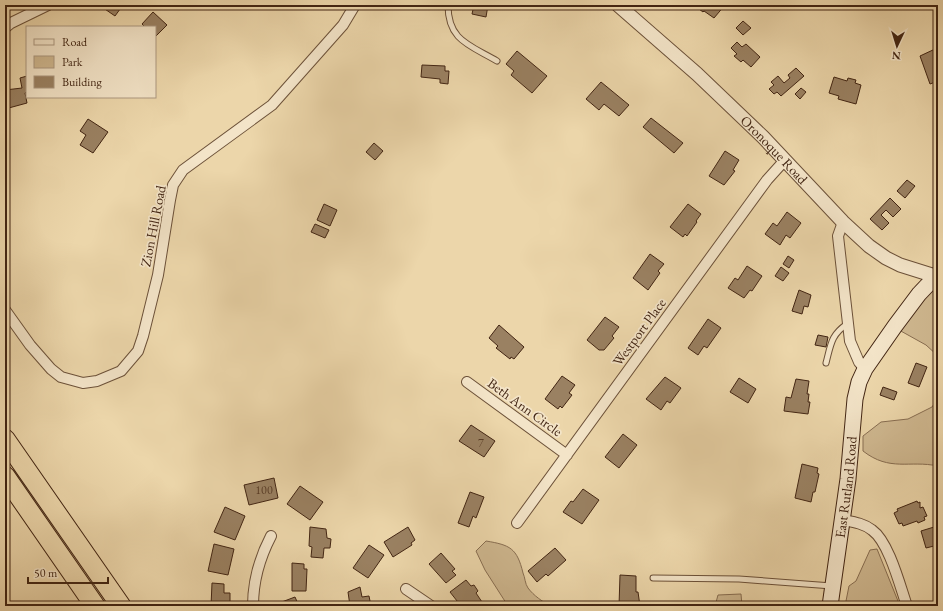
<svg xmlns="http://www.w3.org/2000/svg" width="943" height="611" font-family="'EB Garamond',serif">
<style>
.green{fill:#cfb890;stroke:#886e52}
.building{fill:#9a8162;stroke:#422513}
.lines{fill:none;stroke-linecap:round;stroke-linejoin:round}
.service-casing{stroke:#6c5139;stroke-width:7}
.minor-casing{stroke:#6c5139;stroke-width:12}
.tertiary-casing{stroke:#6c5139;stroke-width:15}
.secondary-casing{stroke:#422513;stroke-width:17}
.motorway-casing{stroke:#422513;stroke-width:21}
.service{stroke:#f3e4c8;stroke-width:5}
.minor{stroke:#f3e4c8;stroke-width:10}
.tertiary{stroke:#f3e4c8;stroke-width:13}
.secondary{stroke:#f3e4c8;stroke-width:15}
.motorway{stroke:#ecd6aa;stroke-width:19}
.labels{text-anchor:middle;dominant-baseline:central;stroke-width:3.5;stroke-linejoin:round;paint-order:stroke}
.number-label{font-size:12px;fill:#583c27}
.street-label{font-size:14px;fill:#422513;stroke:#f3e4c8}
</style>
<rect width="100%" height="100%" fill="#ecd6aa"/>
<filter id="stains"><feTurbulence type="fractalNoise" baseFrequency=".005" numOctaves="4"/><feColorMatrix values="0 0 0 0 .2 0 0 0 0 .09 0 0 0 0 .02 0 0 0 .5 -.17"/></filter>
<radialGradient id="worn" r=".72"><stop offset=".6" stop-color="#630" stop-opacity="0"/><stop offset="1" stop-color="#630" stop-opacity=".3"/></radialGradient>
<path class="green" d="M938,277V356L926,345L899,330Z
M938,398V466C909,460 890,472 863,451V436L881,422L908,419L932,407Z
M486,541C510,545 517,548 523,573C525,577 525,584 528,588C534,596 542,601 550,606H508L485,570L476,551Z
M877,549L900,606H845L849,586L856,581L870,550Z
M741,594L742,606H715L718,595Z"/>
<path class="building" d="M99,5H123L115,16Z
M474,5H488L486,17L472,14Z
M698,5H725L714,18L704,11L703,12L699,9L700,7Z
M153,12L167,25L155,37V27H145L142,24Z
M743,21L751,28L743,35L736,28Z
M737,42L742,47L746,44L760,57L751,67L743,60L741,62L734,56L737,54L731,48Z
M935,49L938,57V81L930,84L920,56Z
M517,51L547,76L532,93L511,75L514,71L506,64Z
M422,65L445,66V71H449L448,84L440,83V79L421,77Z
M796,68L804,76L781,96L777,92L774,94L769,89L774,85L771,82L778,76L784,83L790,78L788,75Z
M27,76V92L25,93L27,103L5,109V90L22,88L20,78Z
M834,77L847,81L848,78L856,80L855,83L861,85L856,104L838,99L839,96L829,93Z
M601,82L629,105L619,116L604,104L599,110L586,99Z
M801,88L806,92L800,99L795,94Z
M651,118L683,143L674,153L643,127Z
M88,119L108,132L93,153L80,145L86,135L80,131Z
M374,143L383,151L375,160L366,152Z
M725,151L739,160L733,170L735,171L724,185L709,176Z
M907,180L915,186L905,198L897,191Z
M890,198L901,209L893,217L886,210L881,215L889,223L882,230L870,219Z
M324,204L337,210L330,226L317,220Z
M688,204L701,214L696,221L697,222L687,236L685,234L683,237L670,227Z
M787,212L801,223L790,238L786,235L780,245L765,234L773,223L777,226Z
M315,224L329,230L325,238L311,232Z
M650,254L664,264L658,271L660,273L648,290L633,278Z
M788,256L794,260L789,268L783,264Z
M747,266L762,276L752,291L750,290L744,298L728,288L735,278L738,280Z
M781,267L789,273L783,281L775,276Z
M799,290L811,295L808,307L804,306L802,314L792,311Z
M605,317L619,327L612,336L614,338L604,350H599L587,340Z
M708,319L721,328L707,348L704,346L698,355L688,348Z
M499,325L524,347L514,359L511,357L510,359L496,348L498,346L489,338Z
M818,335L828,337L826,347L815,345Z
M916,363L927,367L919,387L908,383Z
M562,376L575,385L569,393L572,395L562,408L560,406L558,409L545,399Z
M665,377L681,388L670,403L667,401L661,410L646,399Z
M739,378L756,389L748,403L730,392Z
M796,379L809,381L807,394H809L808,402H810L808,414L784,411L786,397L791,398Z
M883,387L897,392L894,400L880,395Z
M471,425L495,441L484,457L459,441Z
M623,434L637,445L619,468L605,457Z
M802,464L818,468L817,473L819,474L815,492H813L811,502L795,498Z
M274,478L278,498L249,505L244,485Z
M300,486L323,502L310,520L287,504Z
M583,489L599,500L582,524L563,512L571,501L573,502Z
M470,492L484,497L476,518L473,516L469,527L458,523Z
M917,501L918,503L920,502V508L923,507L927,516L924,517L925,520L918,523L917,521L903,526L902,523L899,524L894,513L898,511L897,509Z
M225,507L245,516L235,540L214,532Z
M310,527L326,529L327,538L331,539L330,548H324L323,558L311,557L312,547L309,546Z
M408,527L415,540L411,543L412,545L393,557L384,542Z
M934,527L938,545L926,548L921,531Z
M214,544L234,549L228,575L208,571Z
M369,545L384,555L368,578L353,568Z
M555,548L566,560L548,576L546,574L537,582L528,571Z
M441,553L455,569L452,571L456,575L446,583L429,564Z
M292,563L304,564V569H307L306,591H292Z
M620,575L636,576V592H638L640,606H619Z
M466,580L471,586L474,585L478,591L476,593L482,602L476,606H461L450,592Z
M212,583L224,584V593H230V606H211Z
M360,587L362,597L369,596L371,606H350L348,592Z
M295,597L299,606H280L279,603Z"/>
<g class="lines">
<g class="service-casing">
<path id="service" d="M448,5C448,41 470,45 497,61
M826,363C831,344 831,335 847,324
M653,578L739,579L832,586"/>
</g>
<g class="minor-casing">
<path id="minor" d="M5,28L11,23L48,5
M843,222L838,236L850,341L859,362L865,369
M5,310L30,345L51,369L61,377L83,383L97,381L121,371L138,351L143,336L158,275L170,200L173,185L183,170L272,105L343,25L355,5
M467,382L567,455
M842,520C853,522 863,523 872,530C889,542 900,586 907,606
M517,523L767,180L785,160
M406,589L431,606
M253,606C253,581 259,559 271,536"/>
</g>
<g class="tertiary-casing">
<g id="tertiary">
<path id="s1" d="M618,5L697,74L763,137L843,222L869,246L886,258L900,265L935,276"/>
</g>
</g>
<g class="secondary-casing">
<g id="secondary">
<path id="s2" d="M830,606L848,479L855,399L859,382L865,369L895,326L919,294L938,274"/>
</g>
</g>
<g class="motorway-casing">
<path id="motorway" d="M5,439L121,606
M5,476L95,606"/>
</g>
<use href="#service" class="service"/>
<use href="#minor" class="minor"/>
<use href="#tertiary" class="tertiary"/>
<use href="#secondary" class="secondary"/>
<use href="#motorway" class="motorway"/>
</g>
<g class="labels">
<g class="number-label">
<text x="481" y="443">7</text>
<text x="264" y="490">100</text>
</g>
<g class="street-label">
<text stroke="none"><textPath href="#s1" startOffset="213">Oronoque Road</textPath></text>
<text transform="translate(153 226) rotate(-79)">Zion Hill Road</text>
<text transform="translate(639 332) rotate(-54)">Westport Place</text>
<text transform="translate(525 407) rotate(36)">Beth Ann Circle</text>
<text stroke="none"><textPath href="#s2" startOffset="120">East Rutland Road</textPath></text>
</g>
</g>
<rect width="943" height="611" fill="none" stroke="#ecd6aa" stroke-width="20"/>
<rect x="6" y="6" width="931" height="599" fill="none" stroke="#422513" stroke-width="2"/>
<rect x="10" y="10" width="923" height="591" fill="none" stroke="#422513"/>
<rect x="26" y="26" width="130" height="72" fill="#f3e4c8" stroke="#ac9880"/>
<rect x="34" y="39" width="20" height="6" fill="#f3e4c8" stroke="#ac9880"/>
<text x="62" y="46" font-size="12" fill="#422513">Road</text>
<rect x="34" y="56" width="20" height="12" fill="#cfb890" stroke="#ac9880"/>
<text x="62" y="66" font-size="12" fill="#422513">Park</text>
<rect x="34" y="76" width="20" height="12" fill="#9a8162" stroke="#ac9880"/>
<text x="62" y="86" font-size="12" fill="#422513">Building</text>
<g transform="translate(897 46) rotate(184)" stroke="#f3e4c8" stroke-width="3" paint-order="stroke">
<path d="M0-3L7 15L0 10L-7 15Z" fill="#422513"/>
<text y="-6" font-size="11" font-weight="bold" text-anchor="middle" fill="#422513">N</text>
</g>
<path d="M28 577v6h80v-6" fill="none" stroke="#422513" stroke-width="2"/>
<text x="34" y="577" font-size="12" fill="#422513" stroke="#f3e4c8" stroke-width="3" paint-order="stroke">50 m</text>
<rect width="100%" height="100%" filter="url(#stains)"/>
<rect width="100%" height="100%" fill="url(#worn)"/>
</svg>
